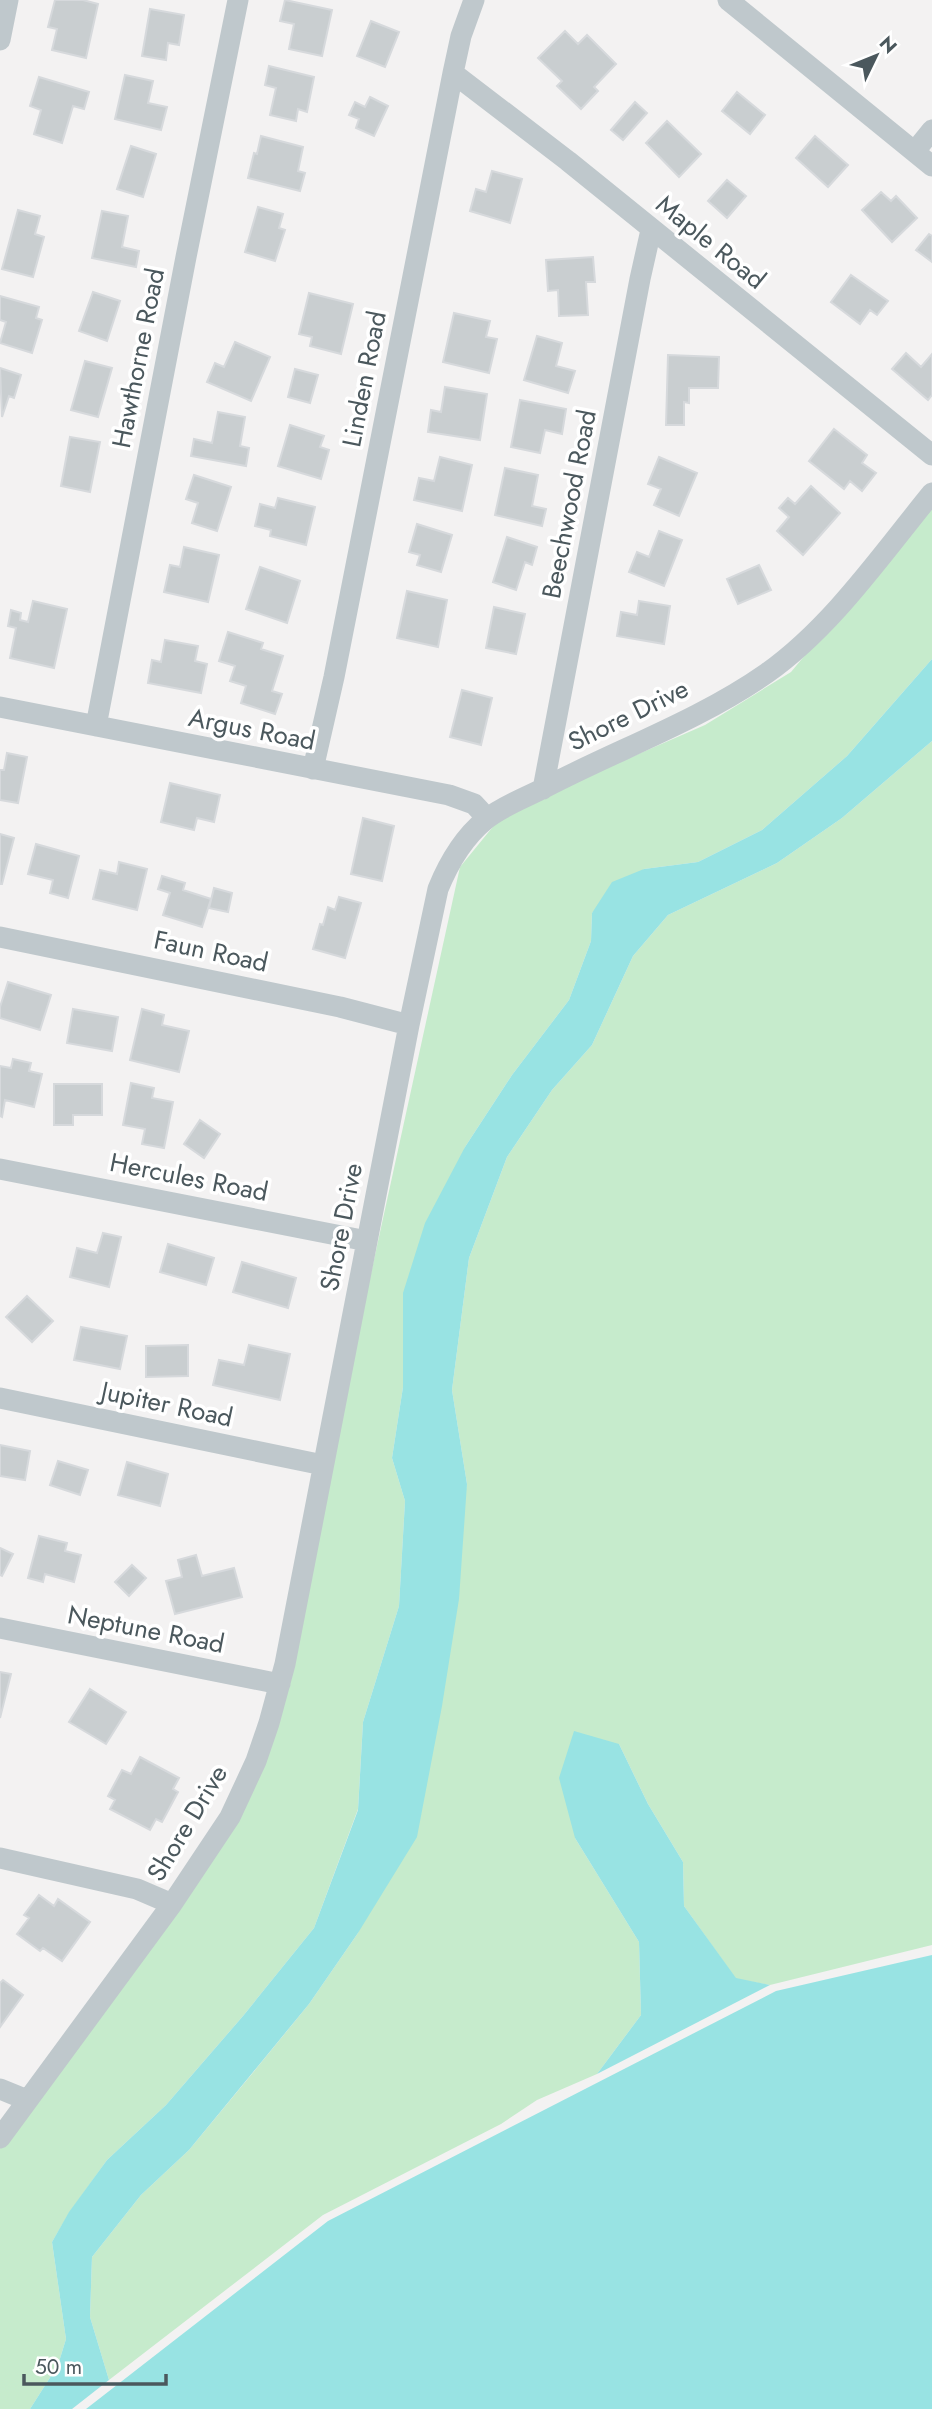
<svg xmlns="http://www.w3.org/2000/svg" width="932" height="2409" font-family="Jost,sans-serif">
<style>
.green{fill:#c6ebcc}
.water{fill:#98e3e3}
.building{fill:#c9ced0;stroke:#d6d9dc;stroke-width:2}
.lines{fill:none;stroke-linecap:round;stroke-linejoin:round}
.street{stroke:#bfc8cc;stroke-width:21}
.labels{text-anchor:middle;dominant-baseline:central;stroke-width:7;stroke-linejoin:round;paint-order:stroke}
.street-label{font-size:26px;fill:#4b585d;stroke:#fff}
</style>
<rect width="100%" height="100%" fill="#f3f2f2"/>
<path class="green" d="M932,503V659L847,756L762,830L698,862L644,869L592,913L591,941L569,1000L512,1075L465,1147L403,1387L392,1458L405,1501L399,1606L363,1722L358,1809L314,1928L243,2016L166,2105L107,2160L69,2213L52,2242L66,2339L58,2365L30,2409H0V2148L244,1803L329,1465L460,867L505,812L705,725L791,672Z
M932,741V1945L770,1985L736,1979L684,1906L683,1862L648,1804L619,1744L575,1838L639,1942L641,2015L597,2074L537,2100L501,2124L323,2215L109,2380L90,2317L92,2257L141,2195L189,2150L251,2075L309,2004L358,1933L467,1484L452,1390L469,1258L507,1157L552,1090L592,1045L633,956L668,915L777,863L842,818Z"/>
<path class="water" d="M932,659V741L842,818L777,863L668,915L633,956L592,1045L552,1090L507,1157L469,1258L452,1390L467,1484L459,1599L442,1706L417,1837L358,1933L309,2004L189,2150L141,2195L92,2257L90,2317L109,2380L72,2409H30L58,2365L66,2339L52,2242L69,2212L107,2160L166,2105L243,2016L314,1928L358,1810L363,1722L399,1606L405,1501L392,1458L403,1387V1293L425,1223L465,1147L512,1075L569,1000L591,941L592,913L612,882L644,869L698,862L762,830L847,756Z
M574,1731L619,1744L648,1804L683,1862L684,1906L736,1978L770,1985L597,2074L641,2015L639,1942L575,1838L559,1778Z
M932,1955V2409H86L328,2221L776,1991Z"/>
<path class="building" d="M55,0H83L98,4L86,58L52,50L57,29L48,27Z
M285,0L332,10L322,56L289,49L294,24L280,21Z
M150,9L184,15L179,45L168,43L166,60L142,56Z
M371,21L399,32L385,67L357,56Z
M565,31L578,44L587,35L616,64L594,87L598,91L581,109L557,86L562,81L538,58Z
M269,66L314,77L307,112L298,109L296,121L270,115L276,88L265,85Z
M125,75L153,81L148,103L167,107L161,130L115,119Z
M39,77L89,92L84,109L73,106L62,143L34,134L41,110L30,106Z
M737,92L765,115L750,134L722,111Z
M370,97L388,106L374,136L356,128L359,119L349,115L355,102L365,107Z
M635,102L647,113L623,140L611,130Z
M667,121L701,154L679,177L646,143Z
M261,136L303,147L298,171L305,173L300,191L248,178L254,153L257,154Z
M815,136L848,165L828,187L796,158Z
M131,146L156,154L143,197L117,189Z
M492,171L522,179L510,223L470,211L476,189L486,192Z
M727,180L746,196L727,218L708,201Z
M881,192L891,201L896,196L917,218L892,242L862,210Z
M258,207L283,214L279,228L285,230L275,261L245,252Z
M18,210L40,216L35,234L44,237L33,277L2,269Z
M102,211L128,216L122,247L139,251L136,267L92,258Z
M929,234L932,236V262L916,250Z
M593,257L595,282H586L588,315L559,316L558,290L548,291L546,260Z
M851,275L888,301L877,315L870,310L860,324L831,302Z
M93,292L120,301L107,341L79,331Z
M309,293L353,304L341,354L310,346L312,337L299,334Z
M0,296L39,307L36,318L42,320L32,353L0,343L6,322L0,320Z
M454,313L490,321L486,337L497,339L489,373L443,362Z
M537,336L562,343L556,366L575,371L568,393L524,380Z
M235,342L270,357L251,401L207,382L215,363L224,367Z
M906,353L921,367L932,354V395L928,400L892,369Z
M668,355L719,357L718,388H689V403L684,402V425H666Z
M85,361L112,368L98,417L71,410Z
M0,368L21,375L14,398L9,396L2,417Z
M295,369L318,375L310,403L288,397Z
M445,387L487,394L480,440L428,432L431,410L441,412Z
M520,400L566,409L562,434L545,430L540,453L511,447Z
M218,412L245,417L240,446L249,448L246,466L191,456L194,439L212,443Z
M290,425L324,436L320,447L329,450L321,479L278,466Z
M834,429L867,455L862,463L876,473L862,491L850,481L844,489L809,461Z
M70,437L100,442L90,492L61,486Z
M440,457L472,465L462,511L414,500L419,478L434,481Z
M659,457L697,473L679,516L654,505L661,489L648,484Z
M505,468L538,475L532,506L546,509L542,526L495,515Z
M194,475L231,487L217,531L192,523L198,503L186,499Z
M811,486L840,513L803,555L777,531L789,517L779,508L788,498L795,504Z
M278,498L315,507L306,545L270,536L271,530L255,526L260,504L275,508Z
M417,524L452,535L441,572L417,565L420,555L409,552Z
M659,531L682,540L664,586L629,572L637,552L649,557Z
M507,537L537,547L532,565L525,562L516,590L493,582Z
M184,547L219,555L208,602L164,592L170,565L180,567Z
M759,565L771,590L738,604L727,579Z
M260,567L300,581L287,623L246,609Z
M407,591L447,600L438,647L397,638Z
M33,601L67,609L54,668L10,658L16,628L8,626L11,610L21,613L20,620L28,622Z
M639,601L670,606L664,644L617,636L621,612L637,615Z
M494,607L525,614L516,654L486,648Z
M228,632L263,643L261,649L283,656L272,691L282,694L275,714L241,703L246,686L230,681L235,666L219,661Z
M165,640L198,646L195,661L207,664L201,693L148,683L152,660L161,662Z
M462,690L492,698L481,745L450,737Z
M7,753L27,757L18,803L0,800V770H4Z
M170,783L220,795L214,822L197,818L194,830L161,822Z
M363,818L394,826L382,881L351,874Z
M0,834L14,838L2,884H0Z
M36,844L79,856L68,898L50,893L53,880L28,874Z
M119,862L147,869L137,910L93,899L100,870L117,874Z
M162,876L185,883L183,890L211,899L202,927L163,915L170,893L158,889Z
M214,888L232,893L228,912L209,908Z
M339,897L361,903L345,958L313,949L320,924L323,925L328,907L335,910Z
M8,982L51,995L40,1030L0,1018V1007Z
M73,1009L118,1017L112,1051L67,1043Z
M142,1009L164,1015L162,1025L189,1031L179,1072L130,1060Z
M13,1059L31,1063L29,1071L42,1074L34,1107L5,1100L2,1117L0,1116V1066L11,1068Z
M131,1083L154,1088L152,1098L173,1102L164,1148L142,1144L145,1129L123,1125Z
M54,1084H102V1115H73V1125H54Z
M200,1120L220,1134L204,1158L184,1144Z
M103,1233L121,1237L109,1287L70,1277L77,1248L97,1253Z
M168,1244L214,1258L206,1285L160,1272Z
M242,1262L296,1278L288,1308L233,1292Z
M27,1296L53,1321L32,1342L6,1317Z
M81,1327L127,1336L120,1369L74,1360Z
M188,1345V1376L146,1377V1346Z
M249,1345L290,1354L280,1400L213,1385L219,1360L244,1365Z
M0,1445L30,1451L25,1480L0,1476Z
M58,1461L88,1470L80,1495L50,1485Z
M127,1462L168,1474L160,1506L118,1495Z
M39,1536L67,1543L65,1551L81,1555L74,1582L45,1574L43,1582L28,1578Z
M0,1548L13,1554L2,1576L0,1575Z
M196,1555L202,1576L234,1568L242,1597L175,1614L166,1581L182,1577L178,1560Z
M132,1565L146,1578L129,1596L115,1582Z
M0,1672L11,1674L0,1718Z
M90,1689L126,1712L106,1744L69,1722Z
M140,1757L179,1778L173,1789L178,1792L162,1822L156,1819L150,1830L110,1809L115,1800L108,1796L122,1770L131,1774Z
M39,1895L54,1906L58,1899L90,1922L62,1961L43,1948L40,1951L17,1934L29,1918L24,1915Z
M3,1980L23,1995L0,2027V1983Z"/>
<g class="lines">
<path class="street" d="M728,0L932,166
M0,40L8,0
M453,73L568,161L932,455
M915,151L932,130
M0,707L449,795L474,804L487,818
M96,726L186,257L238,0
M313,769L334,677L453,73L461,36L474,0
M543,789L640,279L651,230
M0,937L340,1007L409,1025
M0,1169L367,1241
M0,1398L323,1465
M0,1628L280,1684
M0,1858L137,1889L172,1904
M0,2089L27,2100
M0,2138L172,1904L230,1817L256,1761L269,1723L285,1664L409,1025L438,889C449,862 463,838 485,820C502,806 527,797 546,787C619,749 700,720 767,673C832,627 882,554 932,493"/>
</g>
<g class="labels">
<g class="street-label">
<text transform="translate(711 242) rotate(39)">Maple Road</text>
<text transform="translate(138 358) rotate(-79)">Hawthorne Road</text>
<text transform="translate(364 379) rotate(-79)">Linden Road</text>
<text transform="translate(569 504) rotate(-79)">Beechwood Road</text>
<text transform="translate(628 715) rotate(-26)">Shore Drive</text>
<text transform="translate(252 729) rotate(11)">Argus Road</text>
<text transform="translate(211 951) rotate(12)">Faun Road</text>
<text transform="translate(189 1177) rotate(11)">Hercules Road</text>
<text transform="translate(341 1227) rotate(-79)">Shore Drive</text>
<text transform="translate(167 1404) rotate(12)">Jupiter Road</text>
<text transform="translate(146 1629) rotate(11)">Neptune Road</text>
<text transform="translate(187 1823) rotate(-59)">Shore Drive</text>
</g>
</g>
<g transform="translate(876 56) rotate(47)" stroke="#ffffff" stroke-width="5" paint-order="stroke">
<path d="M0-5L12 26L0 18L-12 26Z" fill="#4b585d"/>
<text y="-10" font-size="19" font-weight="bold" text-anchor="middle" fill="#4b585d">N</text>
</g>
<path d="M24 2374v10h142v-10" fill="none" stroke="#4b585d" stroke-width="3.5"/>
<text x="35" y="2374" font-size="21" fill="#4b585d" stroke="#ffffff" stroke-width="5" paint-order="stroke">50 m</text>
</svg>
